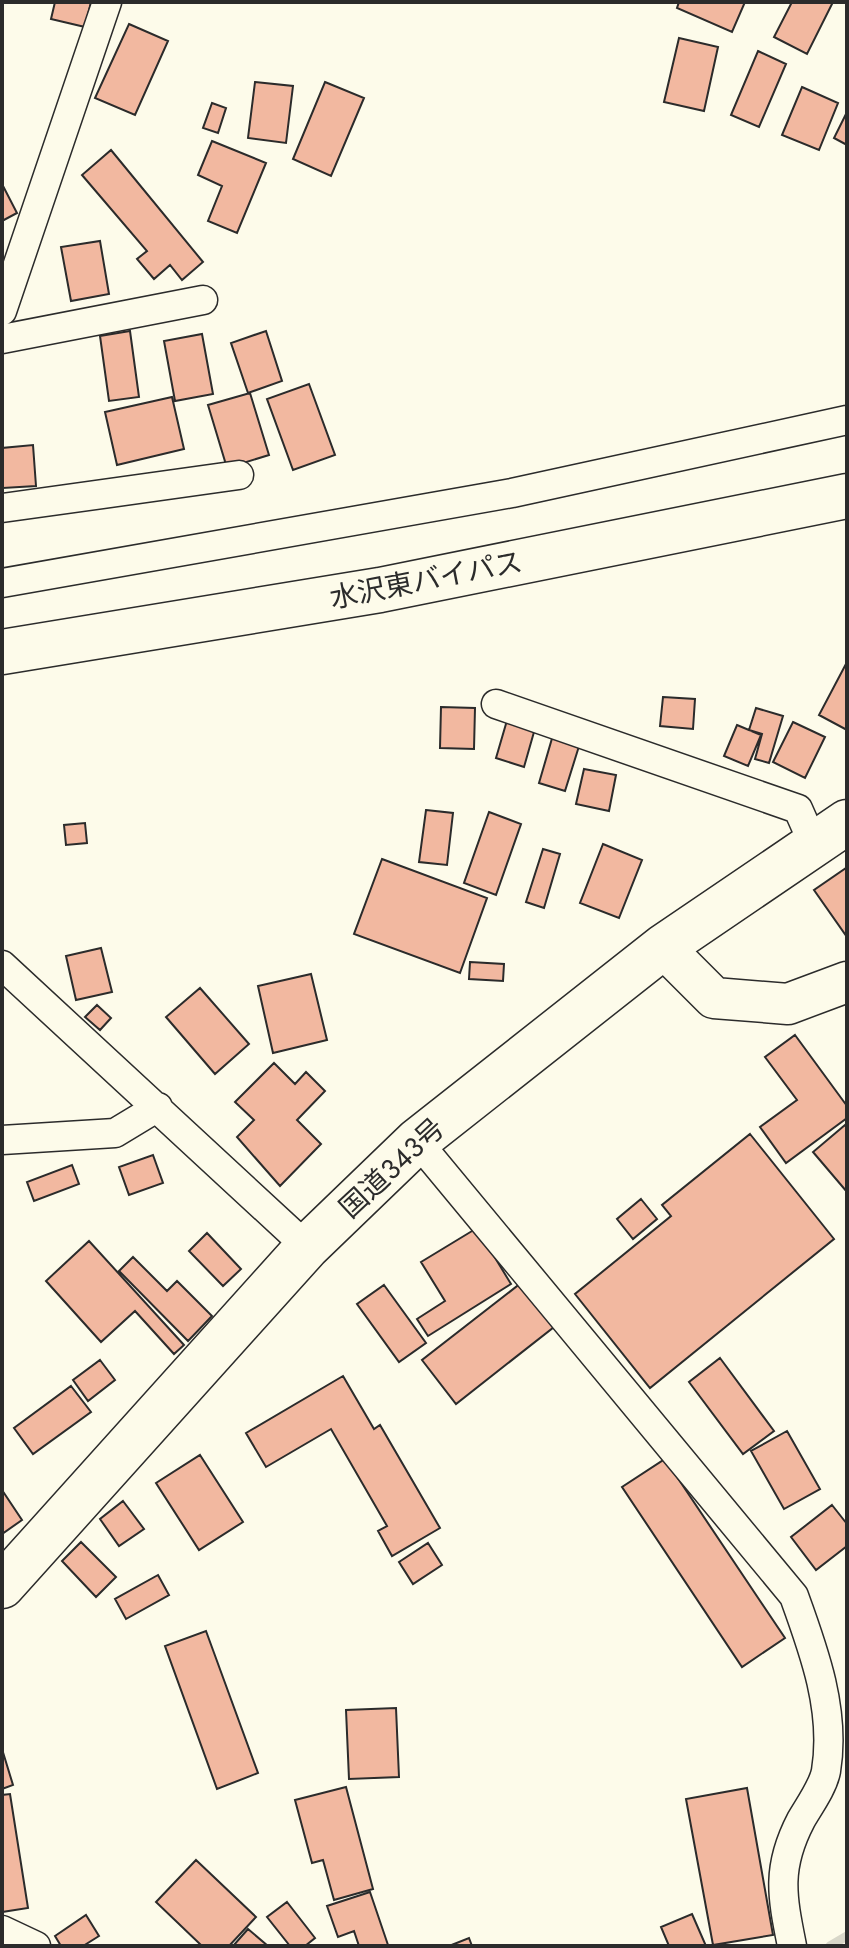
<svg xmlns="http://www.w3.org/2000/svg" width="849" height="1948" font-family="Jost,'Noto Sans JP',sans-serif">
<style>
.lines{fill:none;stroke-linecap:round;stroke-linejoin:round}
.stream{stroke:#d8d7c9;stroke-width:9}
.building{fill:#f2b8a0;stroke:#2b2b2b;stroke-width:2}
.street-casing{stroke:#2b2b2b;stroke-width:31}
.secondary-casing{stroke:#2b2b2b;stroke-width:43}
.highway-casing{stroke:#2b2b2b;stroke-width:47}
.street{stroke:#fdfbea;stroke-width:28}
.secondary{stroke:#fdfbea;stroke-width:40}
.highway{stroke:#fdfbea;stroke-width:44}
.labels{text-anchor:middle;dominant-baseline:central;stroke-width:6;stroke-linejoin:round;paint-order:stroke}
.street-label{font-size:28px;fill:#2b2b2b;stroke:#fdfbea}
</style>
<rect width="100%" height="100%" fill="#fdfbea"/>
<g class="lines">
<path class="stream" d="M830,1946L847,1936"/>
</g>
<path class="building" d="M55,2H91L85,27L51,19Z
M679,2H745L732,32L677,8Z
M792,2H833L807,54L774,37Z
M129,24L168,41L135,115L95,98Z
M679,38L718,47L704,111L664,102Z
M758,51L786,64L759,127L731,115Z
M255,82L293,86L286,143L248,138Z
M325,82L364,98L331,176L293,159Z
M802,87L838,103L819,150L782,135Z
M212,103L226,108L218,133L203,128Z
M847,112V145L834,138Z
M212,141L266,163L237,233L208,221L222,186L198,175Z
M111,150L203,262L182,280L170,265L154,279L137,259L147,251L82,175Z
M2,184L17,213L2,221Z
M100,241L109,294L71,301L61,247Z
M130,331L139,397L109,401L100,336Z
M266,331L282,381L248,393L231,343Z
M202,334L213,394L175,401L164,341Z
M309,384L335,455L293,470L267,399Z
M250,393L269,455L227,468L208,405Z
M172,397L184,449L117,465L105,412Z
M33,445L36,486L3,488L2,448Z
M847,662V730L819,715Z
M663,697L695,699L693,729L660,726Z
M441,707L475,708L474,749L440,748Z
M756,708L783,716L769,763L755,759L762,734L749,730Z
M508,717L536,725L524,767L496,758Z
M793,722L825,737L805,778L773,762Z
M737,725L761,735L748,766L724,756Z
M553,735L580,743L565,791L539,783Z
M584,769L616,775L609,811L576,804Z
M426,810L453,813L447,865L419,862Z
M489,812L521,824L496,895L464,883Z
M85,823L87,843L66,845L64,825Z
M603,844L642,860L619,918L580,903Z
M543,849L560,854L544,908L526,902Z
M382,859L487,898L460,973L354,934Z
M846,868L847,870V937L814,890Z
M101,948L112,992L76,1000L66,956Z
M470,962L504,964L503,981L469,979Z
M311,974L327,1040L273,1053L258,986Z
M200,988L249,1044L215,1074L166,1017Z
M97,1005L111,1018L100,1030L85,1017Z
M795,1035L847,1106V1118L786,1163L760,1127L797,1100L765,1057Z
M274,1063L295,1084L306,1072L325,1091L297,1120L321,1144L280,1186L237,1137L254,1120L235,1102Z
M845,1125L847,1128V1192L813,1152Z
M750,1134L834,1239L650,1388L575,1294L671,1216L662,1205Z
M153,1155L163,1183L129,1195L119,1167Z
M72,1165L79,1184L34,1201L27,1182Z
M641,1199L657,1219L633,1239L617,1219Z
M477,1228L511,1284L428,1336L417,1319L445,1301L421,1262Z
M207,1233L241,1269L223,1286L189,1251Z
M89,1241L184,1345L174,1354L135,1311L101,1342L46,1281Z
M133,1257L167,1291L177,1281L212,1316L188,1341L119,1271Z
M521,1283L554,1327L456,1404L422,1360Z
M384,1285L426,1343L399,1362L357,1304Z
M720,1358L774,1431L743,1454L689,1382Z
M100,1360L115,1380L88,1401L73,1380Z
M343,1376L374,1429L380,1425L440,1528L392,1556L378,1531L387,1526L331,1429L266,1467L246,1433Z
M71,1386L91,1412L33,1454L14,1428Z
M787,1431L820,1489L784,1509L751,1451Z
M200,1455L243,1522L199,1550L156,1483Z
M665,1459L785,1638L742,1667L622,1487Z
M2,1490L22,1520L2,1534Z
M123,1501L144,1529L119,1546L100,1519Z
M832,1505L847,1524V1546L816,1570L791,1537Z
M81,1542L116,1577L96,1597L62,1561Z
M428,1543L442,1565L413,1584L399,1562Z
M158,1575L169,1595L126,1619L115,1599Z
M206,1631L258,1773L217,1789L165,1646Z
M396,1708L399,1777L349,1779L346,1710Z
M2,1749L13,1785L2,1789Z
M346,1787L373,1889L334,1900L323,1860L312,1863L295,1800Z
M747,1788L773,1935L713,1945L686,1799Z
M10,1794L28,1908L2,1912V1795Z
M196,1860L256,1917L229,1946H202L156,1902Z
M370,1892L388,1945L384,1946H359L354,1931L338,1937L327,1906Z
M287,1902L315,1938L305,1946H290L267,1917Z
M692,1914L706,1946H669L661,1927Z
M86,1915L99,1936L83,1946H61L55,1936Z
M248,1929L268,1946H233Z
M469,1938L472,1946H449Z"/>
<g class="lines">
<g class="street-casing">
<path id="street" d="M2,311L107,2
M2,339L203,300
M2,508L239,475
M2,583L512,493L847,420
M496,704L798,809L813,843
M2,965L307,1247
M2,1140L115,1133L158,1107
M417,1141L794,1596C814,1651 836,1711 826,1771C823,1787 809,1806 801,1820C776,1868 782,1896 792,1946
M2,1930L36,1946"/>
</g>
<g class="secondary-casing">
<path id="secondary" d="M663,947L714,998L788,1004L847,982"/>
</g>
<g class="highway-casing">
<path id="highway" d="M2,652L380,590L847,496
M2,1586L307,1247L417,1141L663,947L847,822"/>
</g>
<use href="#street" class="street"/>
<use href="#secondary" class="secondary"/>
<use href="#highway" class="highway"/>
</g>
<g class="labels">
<g class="street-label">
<text transform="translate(426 580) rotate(-11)">水沢東バイパス</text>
<text transform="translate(392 1168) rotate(-43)">国道343号</text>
</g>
</g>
<rect width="849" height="1948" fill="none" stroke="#2b2b2b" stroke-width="8"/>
</svg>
